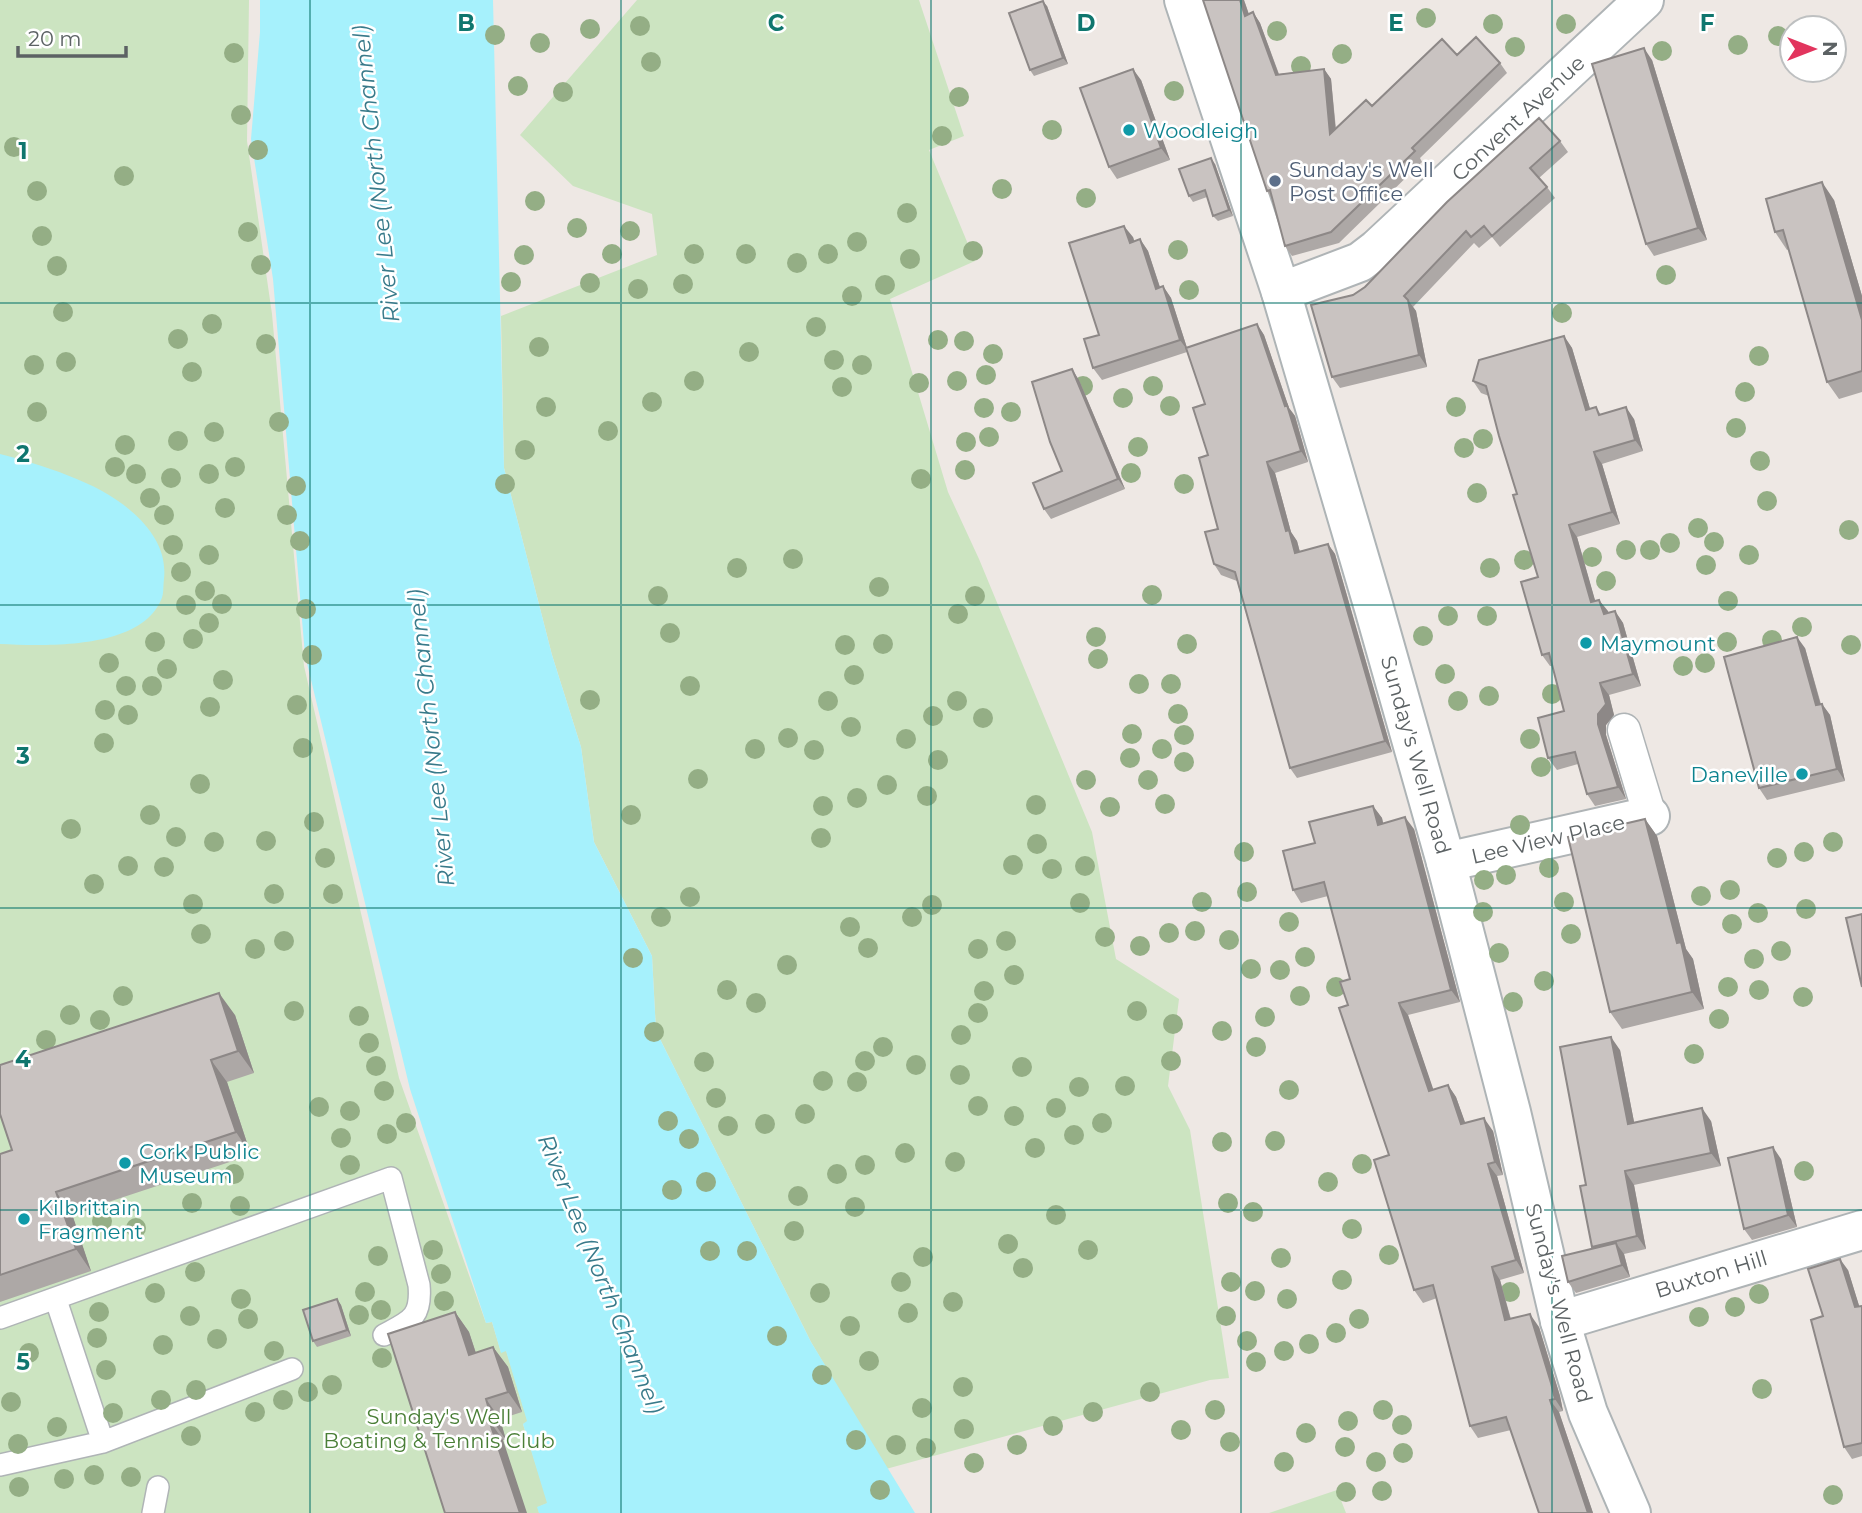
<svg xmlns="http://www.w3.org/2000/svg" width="1862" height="1513" font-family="Montserrat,sans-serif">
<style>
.green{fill:#cce4c1}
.water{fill:#a6f1fc}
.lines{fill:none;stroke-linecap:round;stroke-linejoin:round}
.service-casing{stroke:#afb4b6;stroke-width:24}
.pedestrian-casing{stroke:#afb4b6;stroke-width:35}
.minor-casing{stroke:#afb4b6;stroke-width:42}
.secondary-casing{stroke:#aeb4b6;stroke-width:42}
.service{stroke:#fff;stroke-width:21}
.pedestrian{stroke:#fff;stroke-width:32}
.minor{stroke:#fff;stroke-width:38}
.secondary{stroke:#fff;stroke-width:38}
.tree{fill:#94ae85}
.wall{fill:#ada8a6}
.shaded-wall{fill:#8d8887}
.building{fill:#c9c3c1;stroke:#8d8887;stroke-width:2}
.grid{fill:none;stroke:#0f766e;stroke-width:2;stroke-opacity:0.55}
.culture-dot{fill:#0f9aa8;stroke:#fff;stroke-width:2.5}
.service-dot{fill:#5c6f8a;stroke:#fff;stroke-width:2.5}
.labels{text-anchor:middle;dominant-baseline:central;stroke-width:5;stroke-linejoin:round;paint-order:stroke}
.street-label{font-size:21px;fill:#5c6264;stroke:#fff}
.culture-label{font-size:21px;fill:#0d838f;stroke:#fff;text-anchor:start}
.service-label{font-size:21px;fill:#4e5e75;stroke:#fff;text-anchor:start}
.park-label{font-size:21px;fill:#4a7f37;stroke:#fff}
.water-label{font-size:23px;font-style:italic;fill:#387a8a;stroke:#fff}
.grid-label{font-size:23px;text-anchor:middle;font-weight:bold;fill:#0f766e;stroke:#fff;stroke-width:5;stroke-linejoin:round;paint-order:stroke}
</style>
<rect width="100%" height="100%" fill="#eee8e4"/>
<path class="green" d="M0,0H249L247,141L272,314L304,666L399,1078L486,1323L492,1322L501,1352L506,1350L528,1422L523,1424L548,1503L538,1507L539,1513H0Z
M637,0H919L964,136L929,150L975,261L890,299L948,492L979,559L1092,832L1116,959L1179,999L1168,1086L1190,1130L1229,1378L1210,1380L886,1469L811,1342L656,1031L652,956L594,842L581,747L552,655L504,468L501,316L657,255L652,214L573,186L520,135Z
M1337,1490L1346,1513H1269L1272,1512Z"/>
<path class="water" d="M260,0H493L504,468L552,655L581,747L594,842L652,956L656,1031L811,1342L915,1513H539L537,1507L547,1503L523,1424L527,1421L506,1351L501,1353L492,1322L486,1323L410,1089L305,655L273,279L251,139L260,32Z
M0,454C41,465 99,482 131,511C152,529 167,551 164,579C163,586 164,595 161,600C140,650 45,646 0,644Z"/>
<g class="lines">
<g class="service-casing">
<path id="service" d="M56,1300L103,1442L292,1369
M0,1318L391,1178L419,1285C422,1318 410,1321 384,1335
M0,1465L103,1442
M153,1513L158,1487"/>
</g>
<g class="pedestrian-casing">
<path id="pedestrian" d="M1624,730L1650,816"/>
</g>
<g class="minor-casing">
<path id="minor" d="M1281,292L1360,262L1377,249L1644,0
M1446,862L1650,816
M1560,1321L1862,1230"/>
</g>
<g class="secondary-casing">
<path id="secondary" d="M1184,0L1281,292L1374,608L1446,862L1511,1112L1560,1321L1588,1413L1631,1513"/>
</g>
<use href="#service" class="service"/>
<use href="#pedestrian" class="pedestrian"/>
<use href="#minor" class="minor"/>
<use href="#secondary" class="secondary"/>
</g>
<g class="tree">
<circle cx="1426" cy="18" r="10"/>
<circle cx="1493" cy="24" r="10"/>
<circle cx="1566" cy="24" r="10"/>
<circle cx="640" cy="26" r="10"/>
<circle cx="590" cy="29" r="10"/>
<circle cx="1277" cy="31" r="10"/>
<circle cx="495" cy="35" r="10"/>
<circle cx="1778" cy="36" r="10"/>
<circle cx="540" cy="43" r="10"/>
<circle cx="1738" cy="45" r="10"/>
<circle cx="1515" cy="47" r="10"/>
<circle cx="1662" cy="51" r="10"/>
<circle cx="234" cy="53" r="10"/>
<circle cx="1342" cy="54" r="10"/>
<circle cx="651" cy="62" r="10"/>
<circle cx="1301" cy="66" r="10"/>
<circle cx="518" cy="86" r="10"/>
<circle cx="1174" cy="91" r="10"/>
<circle cx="563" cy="92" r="10"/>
<circle cx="959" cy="97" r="10"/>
<circle cx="241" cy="115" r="10"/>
<circle cx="1052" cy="130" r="10"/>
<circle cx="942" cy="136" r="10"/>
<circle cx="14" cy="147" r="10"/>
<circle cx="258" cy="150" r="10"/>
<circle cx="124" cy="176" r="10"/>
<circle cx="1002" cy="189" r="10"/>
<circle cx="37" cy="191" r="10"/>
<circle cx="1086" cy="198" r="10"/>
<circle cx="535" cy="201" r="10"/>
<circle cx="907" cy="213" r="10"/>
<circle cx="577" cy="228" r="10"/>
<circle cx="630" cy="231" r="10"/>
<circle cx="248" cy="232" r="10"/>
<circle cx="42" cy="236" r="10"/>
<circle cx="857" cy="242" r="10"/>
<circle cx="1178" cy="250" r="10"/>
<circle cx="973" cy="251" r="10"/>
<circle cx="612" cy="254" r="10"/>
<circle cx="694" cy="254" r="10"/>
<circle cx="746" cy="254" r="10"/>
<circle cx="828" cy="254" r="10"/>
<circle cx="524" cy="255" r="10"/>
<circle cx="910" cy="259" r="10"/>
<circle cx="797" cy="263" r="10"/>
<circle cx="261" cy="265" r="10"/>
<circle cx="57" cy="266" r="10"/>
<circle cx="1666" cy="275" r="10"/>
<circle cx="511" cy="282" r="10"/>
<circle cx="590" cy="283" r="10"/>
<circle cx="683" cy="284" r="10"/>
<circle cx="885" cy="285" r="10"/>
<circle cx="638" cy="289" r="10"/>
<circle cx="1189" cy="290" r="10"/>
<circle cx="852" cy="296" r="10"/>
<circle cx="63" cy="312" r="10"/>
<circle cx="1562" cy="313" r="10"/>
<circle cx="212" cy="324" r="10"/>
<circle cx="816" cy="327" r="10"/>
<circle cx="178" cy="339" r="10"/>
<circle cx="938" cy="340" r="10"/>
<circle cx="964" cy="341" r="10"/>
<circle cx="266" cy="344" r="10"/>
<circle cx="539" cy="347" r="10"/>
<circle cx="749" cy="352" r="10"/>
<circle cx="993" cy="354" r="10"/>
<circle cx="1759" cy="356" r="10"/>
<circle cx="834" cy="360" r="10"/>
<circle cx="66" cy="362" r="10"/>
<circle cx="34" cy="365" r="10"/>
<circle cx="862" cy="365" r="10"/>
<circle cx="192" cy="372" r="10"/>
<circle cx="986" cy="375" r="10"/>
<circle cx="694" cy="381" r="10"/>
<circle cx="957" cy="381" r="10"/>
<circle cx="919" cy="383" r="10"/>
<circle cx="1083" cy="386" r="10"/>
<circle cx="1153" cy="386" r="10"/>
<circle cx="842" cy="387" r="10"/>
<circle cx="1745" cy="392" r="10"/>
<circle cx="1123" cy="398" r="10"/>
<circle cx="652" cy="402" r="10"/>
<circle cx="1170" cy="406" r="10"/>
<circle cx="546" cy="407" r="10"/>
<circle cx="1456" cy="407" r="10"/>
<circle cx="984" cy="408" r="10"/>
<circle cx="37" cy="412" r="10"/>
<circle cx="1011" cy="412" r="10"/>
<circle cx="279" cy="422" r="10"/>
<circle cx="1736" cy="428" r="10"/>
<circle cx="608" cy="431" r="10"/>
<circle cx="214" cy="432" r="10"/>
<circle cx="989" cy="437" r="10"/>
<circle cx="1483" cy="439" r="10"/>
<circle cx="178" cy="441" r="10"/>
<circle cx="966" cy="442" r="10"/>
<circle cx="125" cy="445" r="10"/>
<circle cx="1138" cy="447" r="10"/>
<circle cx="1464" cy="448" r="10"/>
<circle cx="525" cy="450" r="10"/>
<circle cx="1760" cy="461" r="10"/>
<circle cx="115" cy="467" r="10"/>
<circle cx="235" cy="467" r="10"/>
<circle cx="965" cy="470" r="10"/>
<circle cx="1131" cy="473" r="10"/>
<circle cx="136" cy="474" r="10"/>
<circle cx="209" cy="474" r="10"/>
<circle cx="171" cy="478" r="10"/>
<circle cx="921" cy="479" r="10"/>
<circle cx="505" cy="484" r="10"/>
<circle cx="1184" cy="484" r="10"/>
<circle cx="296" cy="486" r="10"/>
<circle cx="1477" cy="493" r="10"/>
<circle cx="150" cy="498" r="10"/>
<circle cx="1767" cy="501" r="10"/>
<circle cx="225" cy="508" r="10"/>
<circle cx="164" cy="515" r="10"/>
<circle cx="287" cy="515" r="10"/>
<circle cx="1698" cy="528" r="10"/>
<circle cx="1849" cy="530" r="10"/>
<circle cx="300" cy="541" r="10"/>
<circle cx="1714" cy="542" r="10"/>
<circle cx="1670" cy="543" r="10"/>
<circle cx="173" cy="545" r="10"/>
<circle cx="1626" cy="550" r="10"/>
<circle cx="1650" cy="550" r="10"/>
<circle cx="209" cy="555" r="10"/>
<circle cx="1749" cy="555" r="10"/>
<circle cx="1592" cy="557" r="10"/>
<circle cx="793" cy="559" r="10"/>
<circle cx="1524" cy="560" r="10"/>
<circle cx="1706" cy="565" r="10"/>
<circle cx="737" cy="568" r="10"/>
<circle cx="1490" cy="568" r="10"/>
<circle cx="181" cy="572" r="10"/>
<circle cx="1606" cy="581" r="10"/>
<circle cx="879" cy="587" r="10"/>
<circle cx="205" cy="591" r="10"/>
<circle cx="1152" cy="595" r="10"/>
<circle cx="658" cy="596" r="10"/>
<circle cx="975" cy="596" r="10"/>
<circle cx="1728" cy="601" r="10"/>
<circle cx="222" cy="604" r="10"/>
<circle cx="186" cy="605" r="10"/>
<circle cx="306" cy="609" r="10"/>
<circle cx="958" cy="614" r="10"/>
<circle cx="1448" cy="616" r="10"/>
<circle cx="1487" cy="616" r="10"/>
<circle cx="209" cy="623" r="10"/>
<circle cx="1802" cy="627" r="10"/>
<circle cx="670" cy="633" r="10"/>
<circle cx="1423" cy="636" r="10"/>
<circle cx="1096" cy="637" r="10"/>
<circle cx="193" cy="639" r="10"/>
<circle cx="1772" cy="640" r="10"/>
<circle cx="155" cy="642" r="10"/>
<circle cx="1727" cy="642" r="10"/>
<circle cx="883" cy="644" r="10"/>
<circle cx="1187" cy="644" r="10"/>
<circle cx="845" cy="645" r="10"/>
<circle cx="1851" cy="645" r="10"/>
<circle cx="312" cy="655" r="10"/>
<circle cx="1098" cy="659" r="10"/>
<circle cx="109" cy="663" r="10"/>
<circle cx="1705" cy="663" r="10"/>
<circle cx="1683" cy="666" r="10"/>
<circle cx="167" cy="669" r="10"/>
<circle cx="1445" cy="674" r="10"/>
<circle cx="854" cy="675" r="10"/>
<circle cx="223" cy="680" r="10"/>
<circle cx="1139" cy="684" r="10"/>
<circle cx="1171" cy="684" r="10"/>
<circle cx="126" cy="686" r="10"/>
<circle cx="152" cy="686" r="10"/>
<circle cx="690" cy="686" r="10"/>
<circle cx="1552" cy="694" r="10"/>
<circle cx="1489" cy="696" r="10"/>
<circle cx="590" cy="700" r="10"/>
<circle cx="828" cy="701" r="10"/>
<circle cx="957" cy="701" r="10"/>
<circle cx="1458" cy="701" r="10"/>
<circle cx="297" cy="705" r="10"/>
<circle cx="210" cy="707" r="10"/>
<circle cx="105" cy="710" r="10"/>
<circle cx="1178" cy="714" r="10"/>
<circle cx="128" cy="715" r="10"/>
<circle cx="933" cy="716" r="10"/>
<circle cx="983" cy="718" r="10"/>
<circle cx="851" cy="727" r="10"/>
<circle cx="1132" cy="734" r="10"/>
<circle cx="1184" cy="735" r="10"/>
<circle cx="788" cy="738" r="10"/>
<circle cx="906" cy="739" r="10"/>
<circle cx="1530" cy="739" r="10"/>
<circle cx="104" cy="743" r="10"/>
<circle cx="303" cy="748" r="10"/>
<circle cx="755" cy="749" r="10"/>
<circle cx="1162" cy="749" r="10"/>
<circle cx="814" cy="750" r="10"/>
<circle cx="1130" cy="758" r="10"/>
<circle cx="938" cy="760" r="10"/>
<circle cx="1184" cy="762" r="10"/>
<circle cx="1541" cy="767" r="10"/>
<circle cx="698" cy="779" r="10"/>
<circle cx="1086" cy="780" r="10"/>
<circle cx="1148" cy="780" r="10"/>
<circle cx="200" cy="784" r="10"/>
<circle cx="887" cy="785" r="10"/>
<circle cx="927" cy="796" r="10"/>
<circle cx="857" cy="798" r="10"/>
<circle cx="1165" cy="804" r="10"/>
<circle cx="1036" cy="805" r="10"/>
<circle cx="823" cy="806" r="10"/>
<circle cx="1110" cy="807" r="10"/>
<circle cx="150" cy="815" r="10"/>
<circle cx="631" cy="815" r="10"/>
<circle cx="314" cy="822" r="10"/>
<circle cx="1520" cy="825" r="10"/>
<circle cx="71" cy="829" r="10"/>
<circle cx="176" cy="837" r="10"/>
<circle cx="821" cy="838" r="10"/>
<circle cx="266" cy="841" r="10"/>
<circle cx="214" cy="842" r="10"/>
<circle cx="1833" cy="842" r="10"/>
<circle cx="1037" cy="844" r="10"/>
<circle cx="1244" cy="852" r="10"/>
<circle cx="1804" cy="852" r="10"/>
<circle cx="325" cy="858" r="10"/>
<circle cx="1777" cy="858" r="10"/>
<circle cx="1013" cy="865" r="10"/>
<circle cx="128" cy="866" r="10"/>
<circle cx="1085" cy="866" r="10"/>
<circle cx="164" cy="867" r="10"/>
<circle cx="1549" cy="868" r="10"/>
<circle cx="1052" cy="869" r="10"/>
<circle cx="1506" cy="875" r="10"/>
<circle cx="1484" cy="880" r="10"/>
<circle cx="94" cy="884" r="10"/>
<circle cx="1730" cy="890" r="10"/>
<circle cx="1247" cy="892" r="10"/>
<circle cx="274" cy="894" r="10"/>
<circle cx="333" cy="894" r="10"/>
<circle cx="1701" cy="896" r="10"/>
<circle cx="690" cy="897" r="10"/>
<circle cx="1202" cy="902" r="10"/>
<circle cx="1564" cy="902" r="10"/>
<circle cx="1080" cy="903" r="10"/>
<circle cx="193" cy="904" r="10"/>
<circle cx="932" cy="905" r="10"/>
<circle cx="1806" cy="909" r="10"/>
<circle cx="1483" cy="912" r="10"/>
<circle cx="1758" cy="913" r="10"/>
<circle cx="661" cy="917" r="10"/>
<circle cx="912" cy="917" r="10"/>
<circle cx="1289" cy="922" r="10"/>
<circle cx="1732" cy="924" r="10"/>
<circle cx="850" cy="927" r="10"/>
<circle cx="1195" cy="931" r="10"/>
<circle cx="1169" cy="933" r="10"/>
<circle cx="201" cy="934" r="10"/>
<circle cx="1571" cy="934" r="10"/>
<circle cx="1105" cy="937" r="10"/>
<circle cx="1229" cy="940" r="10"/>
<circle cx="284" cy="941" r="10"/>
<circle cx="1006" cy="941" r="10"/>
<circle cx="1140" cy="946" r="10"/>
<circle cx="868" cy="948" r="10"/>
<circle cx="255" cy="949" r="10"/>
<circle cx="978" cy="949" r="10"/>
<circle cx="1781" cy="951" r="10"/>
<circle cx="1499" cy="953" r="10"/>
<circle cx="1305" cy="957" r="10"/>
<circle cx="633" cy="958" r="10"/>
<circle cx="1754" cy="959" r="10"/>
<circle cx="787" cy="965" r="10"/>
<circle cx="1251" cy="969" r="10"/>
<circle cx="1280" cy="970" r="10"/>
<circle cx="1014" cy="975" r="10"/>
<circle cx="1544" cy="981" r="10"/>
<circle cx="1336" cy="987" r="10"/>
<circle cx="1728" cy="987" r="10"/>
<circle cx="727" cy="990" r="10"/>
<circle cx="1759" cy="990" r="10"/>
<circle cx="984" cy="991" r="10"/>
<circle cx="123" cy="996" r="10"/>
<circle cx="1300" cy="996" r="10"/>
<circle cx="1803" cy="997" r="10"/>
<circle cx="1513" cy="1002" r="10"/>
<circle cx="756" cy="1003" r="10"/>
<circle cx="294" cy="1011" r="10"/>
<circle cx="1137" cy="1011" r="10"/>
<circle cx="978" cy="1013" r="10"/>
<circle cx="70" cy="1015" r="10"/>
<circle cx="359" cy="1016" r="10"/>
<circle cx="1265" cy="1017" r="10"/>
<circle cx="1719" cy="1019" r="10"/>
<circle cx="100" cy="1020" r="10"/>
<circle cx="1173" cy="1024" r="10"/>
<circle cx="1222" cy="1031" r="10"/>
<circle cx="654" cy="1032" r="10"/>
<circle cx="961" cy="1035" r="10"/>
<circle cx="46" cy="1040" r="10"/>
<circle cx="369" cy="1043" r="10"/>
<circle cx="883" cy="1047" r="10"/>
<circle cx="1256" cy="1047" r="10"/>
<circle cx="1694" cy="1054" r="10"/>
<circle cx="865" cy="1061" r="10"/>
<circle cx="1171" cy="1061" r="10"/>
<circle cx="704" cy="1062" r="10"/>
<circle cx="916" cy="1065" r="10"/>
<circle cx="376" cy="1066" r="10"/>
<circle cx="1022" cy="1067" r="10"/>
<circle cx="960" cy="1075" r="10"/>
<circle cx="823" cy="1081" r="10"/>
<circle cx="857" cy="1082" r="10"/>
<circle cx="1125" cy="1086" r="10"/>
<circle cx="1079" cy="1087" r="10"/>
<circle cx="1289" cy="1090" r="10"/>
<circle cx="384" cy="1091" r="10"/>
<circle cx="716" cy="1098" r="10"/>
<circle cx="978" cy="1106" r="10"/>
<circle cx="319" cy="1107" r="10"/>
<circle cx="1056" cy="1108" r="10"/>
<circle cx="350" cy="1111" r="10"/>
<circle cx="805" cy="1114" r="10"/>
<circle cx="1014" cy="1116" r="10"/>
<circle cx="668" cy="1121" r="10"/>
<circle cx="406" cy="1123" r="10"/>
<circle cx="1102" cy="1123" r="10"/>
<circle cx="765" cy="1124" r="10"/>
<circle cx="728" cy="1126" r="10"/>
<circle cx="387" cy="1134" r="10"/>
<circle cx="1074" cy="1135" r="10"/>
<circle cx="341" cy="1138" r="10"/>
<circle cx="689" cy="1139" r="10"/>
<circle cx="1275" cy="1141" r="10"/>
<circle cx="1222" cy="1142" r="10"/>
<circle cx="1035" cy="1148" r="10"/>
<circle cx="905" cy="1153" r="10"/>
<circle cx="955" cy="1162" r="10"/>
<circle cx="1362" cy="1164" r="10"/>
<circle cx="350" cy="1165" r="10"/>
<circle cx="865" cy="1165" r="10"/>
<circle cx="1804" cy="1171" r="10"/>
<circle cx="234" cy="1174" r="10"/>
<circle cx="837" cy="1174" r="10"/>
<circle cx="706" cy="1182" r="10"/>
<circle cx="1328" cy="1182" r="10"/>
<circle cx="672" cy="1190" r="10"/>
<circle cx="798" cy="1196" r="10"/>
<circle cx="192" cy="1203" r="10"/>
<circle cx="1228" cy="1203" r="10"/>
<circle cx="240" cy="1206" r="10"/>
<circle cx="855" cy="1207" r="10"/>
<circle cx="1253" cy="1212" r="10"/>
<circle cx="1056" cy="1215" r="10"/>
<circle cx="102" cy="1221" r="10"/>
<circle cx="136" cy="1228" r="10"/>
<circle cx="1352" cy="1229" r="10"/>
<circle cx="794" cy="1231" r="10"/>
<circle cx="1008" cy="1244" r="10"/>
<circle cx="433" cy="1250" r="10"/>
<circle cx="1088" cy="1250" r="10"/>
<circle cx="710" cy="1251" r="10"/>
<circle cx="747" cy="1251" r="10"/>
<circle cx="1389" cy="1255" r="10"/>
<circle cx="378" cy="1256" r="10"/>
<circle cx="923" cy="1257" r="10"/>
<circle cx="1281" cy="1258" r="10"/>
<circle cx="1023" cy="1268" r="10"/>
<circle cx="195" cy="1272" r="10"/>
<circle cx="441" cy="1274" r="10"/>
<circle cx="1342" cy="1280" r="10"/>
<circle cx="901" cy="1282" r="10"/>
<circle cx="1231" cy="1282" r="10"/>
<circle cx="1255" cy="1291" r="10"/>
<circle cx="365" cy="1292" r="10"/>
<circle cx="1510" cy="1292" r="10"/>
<circle cx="155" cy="1293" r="10"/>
<circle cx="820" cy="1293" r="10"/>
<circle cx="1759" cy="1294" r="10"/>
<circle cx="241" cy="1299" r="10"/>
<circle cx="1287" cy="1299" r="10"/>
<circle cx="444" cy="1301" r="10"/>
<circle cx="953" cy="1302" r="10"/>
<circle cx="1735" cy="1307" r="10"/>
<circle cx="381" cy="1310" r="10"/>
<circle cx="99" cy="1312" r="10"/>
<circle cx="908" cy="1313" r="10"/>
<circle cx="359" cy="1315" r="10"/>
<circle cx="190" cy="1316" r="10"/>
<circle cx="1226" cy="1316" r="10"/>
<circle cx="1699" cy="1317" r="10"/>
<circle cx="248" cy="1319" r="10"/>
<circle cx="1359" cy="1319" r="10"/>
<circle cx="850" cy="1326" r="10"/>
<circle cx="1336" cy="1333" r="10"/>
<circle cx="777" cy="1336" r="10"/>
<circle cx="97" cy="1338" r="10"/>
<circle cx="217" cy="1339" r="10"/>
<circle cx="1247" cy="1341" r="10"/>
<circle cx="1309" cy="1344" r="10"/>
<circle cx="163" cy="1345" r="10"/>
<circle cx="274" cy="1351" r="10"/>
<circle cx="1284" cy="1351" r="10"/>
<circle cx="29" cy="1353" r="10"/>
<circle cx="382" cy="1358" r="10"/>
<circle cx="869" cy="1361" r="10"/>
<circle cx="1256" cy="1362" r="10"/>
<circle cx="106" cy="1370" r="10"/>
<circle cx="822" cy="1375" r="10"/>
<circle cx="332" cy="1385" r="10"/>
<circle cx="963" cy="1387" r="10"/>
<circle cx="1762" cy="1389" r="10"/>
<circle cx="196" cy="1390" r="10"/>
<circle cx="308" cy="1392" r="10"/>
<circle cx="1150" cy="1392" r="10"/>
<circle cx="161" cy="1400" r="10"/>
<circle cx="283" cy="1400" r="10"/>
<circle cx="11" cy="1402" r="10"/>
<circle cx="922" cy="1408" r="10"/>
<circle cx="1215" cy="1410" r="10"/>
<circle cx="1383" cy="1410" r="10"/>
<circle cx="255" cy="1412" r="10"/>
<circle cx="1093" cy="1412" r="10"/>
<circle cx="113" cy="1413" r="10"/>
<circle cx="1348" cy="1421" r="10"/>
<circle cx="1402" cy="1425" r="10"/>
<circle cx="1053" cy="1426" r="10"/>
<circle cx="57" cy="1427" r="10"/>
<circle cx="964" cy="1429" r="10"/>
<circle cx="1181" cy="1430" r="10"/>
<circle cx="1306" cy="1433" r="10"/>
<circle cx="191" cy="1436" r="10"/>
<circle cx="856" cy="1440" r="10"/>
<circle cx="1230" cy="1442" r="10"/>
<circle cx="18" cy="1444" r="10"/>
<circle cx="896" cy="1445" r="10"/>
<circle cx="1017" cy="1445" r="10"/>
<circle cx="1345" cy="1447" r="10"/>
<circle cx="926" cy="1448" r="10"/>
<circle cx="1403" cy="1453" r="10"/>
<circle cx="1284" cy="1462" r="10"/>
<circle cx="1376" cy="1462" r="10"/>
<circle cx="974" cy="1463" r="10"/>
<circle cx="94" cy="1475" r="10"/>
<circle cx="131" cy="1477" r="10"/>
<circle cx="64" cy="1479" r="10"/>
<circle cx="19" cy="1487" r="10"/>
<circle cx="880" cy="1490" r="10"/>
<circle cx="1382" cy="1491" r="10"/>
<circle cx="1346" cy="1492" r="10"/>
<circle cx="1833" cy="1495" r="10"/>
</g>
<path class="wall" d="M1244,0L1249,14L1253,12L1260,23L1279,74L1324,69L1331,79L1336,129L1457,55L1500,63L1507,73L1420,158L1422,162L1339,243L1292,256L1285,246L1272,199L1267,191Z
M1047,6L1068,64L1034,76L1030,70Z
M1652,60L1707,240L1654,256L1646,244Z
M1141,80L1170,160L1117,179L1109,167Z
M1560,141L1568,152L1539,178L1547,187L1555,198L1500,247L1492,237L1479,248L1474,243L1413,307L1416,311L1427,367L1340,388L1332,377L1353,295Z
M1215,164L1233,216L1218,221L1213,216L1207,197L1193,202L1189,196Z
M1834,200L1862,296V392L1839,399L1827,382L1789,249L1787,250L1775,232Z
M1133,237L1134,241L1140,239L1148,251L1160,287L1163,286L1171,298L1187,348L1257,324L1264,335L1289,408L1295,416L1308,462L1275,473L1291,532L1297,541L1300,552L1328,544L1335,554L1392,752L1297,778L1290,768L1237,581L1221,575L1214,564L1218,529L1208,455L1205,404L1187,352L1102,380L1093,368L1099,335Z
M1564,336L1572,348L1590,409L1596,407L1601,415L1634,419L1643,451L1602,464L1620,524L1577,537L1595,601L1608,613L1615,611L1623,623L1641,686L1609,695L1614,715L1606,725V735L1626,799L1595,806L1587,794L1578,764L1557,770L1548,758L1564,711L1553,666H1550L1542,655L1538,577L1517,494L1489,396L1481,393L1473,381Z
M1079,380L1125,489L1051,519L1044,509L1062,471Z
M1805,648L1821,704H1822L1830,715L1845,781L1767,800L1759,788Z
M1373,806L1382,818L1383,823L1414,829L1460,1002L1408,1015L1433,1090L1448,1085L1456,1097L1465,1123L1493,1131L1503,1175L1497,1176L1524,1273L1500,1280L1511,1319L1539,1327L1560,1396L1563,1411L1559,1412L1593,1513H1539L1511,1430L1478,1438L1470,1426L1437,1298L1423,1303L1414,1290L1389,1155L1348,1005L1350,979L1328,896L1301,903L1293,890L1315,843Z
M1645,819L1657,836L1686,949L1693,959L1704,1009L1622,1029L1610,1012Z
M235,1015L254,1073L227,1082L251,1155L72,1214L91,1271L0,1302V1154L12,1150Z
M1620,1050L1634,1122L1711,1121L1721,1166L1634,1185L1646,1249L1624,1254L1630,1277L1576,1293L1568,1282L1593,1249L1592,1247L1586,1185Z
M1781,1159L1797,1227L1752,1240L1744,1229Z
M1848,1270L1859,1306H1862V1456L1852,1459L1844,1447L1823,1316Z
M337,1299L341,1305L351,1336L317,1347L313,1341Z
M455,1312L469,1332L476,1353L493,1347L508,1367L522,1412L500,1419L506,1440H503L445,1513Z"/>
<path class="shaded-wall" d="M1240,0H1244L1253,27L1245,16Z
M1043,1L1047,6L1068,64L1063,58Z
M1253,12L1260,23L1283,86L1276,75Z
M1644,48L1652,60L1707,240L1698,228Z
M1133,69L1141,80L1170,160L1161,148Z
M1324,69L1331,79L1337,145L1330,134Z
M1211,158L1215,164L1233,216L1229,210Z
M1822,182L1834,200L1862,296V320Z
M1124,226L1133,237L1138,254L1130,243Z
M1140,239L1148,251L1164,300L1156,289Z
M1163,286L1171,298L1188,351L1180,340Z
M1408,300L1416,311L1427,367L1419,355Z
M1257,324L1264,335L1289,408L1295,416L1308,462L1301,451Z
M1564,336L1572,348L1594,422L1586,410Z
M1072,369L1079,380L1125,489L1118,479Z
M1626,407L1634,419L1643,451L1635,440Z
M1594,452L1602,464L1620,524L1612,512Z
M1267,462L1275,473L1291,532L1297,541L1303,564L1295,553L1286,531Z
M1569,525L1577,537L1599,614L1591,602Z
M1328,544L1335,554L1392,752L1385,741Z
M1599,600L1608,611L1612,626L1604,614Z
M1615,611L1623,623L1641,686L1633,674Z
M1797,637L1805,648L1824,717L1816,705Z
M1600,683L1609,695L1614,715L1606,725V735L1626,799L1618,787L1598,724Z
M1822,704L1830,715L1845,781L1837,769Z
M1373,806L1382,818L1386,837L1378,825Z
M1405,817L1414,829L1460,1002L1451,990Z
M1645,819L1657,836L1686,949L1693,959L1704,1009L1692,992L1677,943Z
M219,993L235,1015L254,1073L238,1051Z
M1399,1003L1408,1015L1438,1103L1429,1091Z
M1611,1037L1620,1050L1637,1137L1628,1124Z
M211,1060L227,1082L251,1155L236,1132Z
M1448,1085L1456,1097L1470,1136L1461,1124Z
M1702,1108L1711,1121L1721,1166L1711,1153Z
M1484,1118L1493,1131L1503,1175L1495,1162Z
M1773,1147L1781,1159L1797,1227L1788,1215Z
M1488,1164L1497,1176L1524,1273L1516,1260Z
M1625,1171L1634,1185L1646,1249L1637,1236Z
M56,1192L72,1214L91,1271L76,1249Z
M1616,1243L1624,1254L1630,1277L1622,1265Z
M1840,1259L1848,1270L1862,1315L1855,1307Z
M1492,1267L1500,1280L1514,1332L1505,1320Z
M337,1299L341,1305L351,1336L347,1330Z
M455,1312L469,1332L483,1375L469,1355Z
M1530,1314L1539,1327L1560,1396L1563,1411L1555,1399Z
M493,1347L508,1367L522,1412L508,1392Z
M486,1399L500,1419L506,1440L492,1420Z
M1550,1400L1559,1412L1593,1513H1588Z
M489,1420L503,1440L527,1513H520Z"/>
<path class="building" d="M1203,0H1240L1245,16L1253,12L1276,75L1324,69L1330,134L1366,100L1372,106L1442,39L1457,55L1476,37L1500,63L1412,148L1415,151L1331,232L1285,246L1270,190L1267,191Z
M1043,1L1063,58L1030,70L1009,13Z
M1644,48L1698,228L1646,244L1592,64Z
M1133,69L1161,148L1109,167L1080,88Z
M1539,118L1560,141L1530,168L1547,187L1492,236L1484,226L1471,237L1466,231L1404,296L1408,300L1419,355L1332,377L1311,305L1353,295L1365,287L1447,202Z
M1211,158L1229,210L1213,216L1205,190L1189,196L1179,169Z
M1822,182L1862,320V371L1827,382L1783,230L1775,232L1766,199Z
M1124,226L1130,243L1140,239L1156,289L1163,286L1180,340L1093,368L1084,339L1099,335L1069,243Z
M1257,324L1285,406L1287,405L1301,451L1267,462L1286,531L1289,530L1295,553L1328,544L1385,741L1290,768L1235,572L1214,564L1205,532L1218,529L1199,458L1208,455L1193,408L1205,404L1186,348Z
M1564,336L1586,410L1596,407L1599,415L1626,407L1635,440L1594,452L1612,512L1569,525L1591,602L1599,600L1604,614L1615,611L1633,674L1600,683L1606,704L1598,714V724L1618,787L1587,794L1575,752L1548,758L1538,718L1564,711L1549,653L1542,655L1521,582L1538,577L1513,495L1517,494L1499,436L1486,386L1473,381L1479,360Z
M1072,369L1118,479L1044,509L1033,483L1062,471L1050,442L1032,382Z
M1797,637L1816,705L1822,704L1837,769L1759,788L1724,657Z
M1373,806L1378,825L1405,817L1451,990L1399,1003L1429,1091L1448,1085L1461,1124L1484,1118L1495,1162L1488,1164L1516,1260L1492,1267L1505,1320L1530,1314L1551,1383L1555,1399L1550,1400L1588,1513H1539L1506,1417L1470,1426L1433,1285L1414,1290L1374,1160L1389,1155L1339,1008L1348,1005L1340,982L1350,979L1324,882L1293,890L1283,851L1315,843L1309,822Z
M1645,819L1677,943L1681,942L1692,992L1610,1012L1568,837Z
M1862,914V987L1846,918Z
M219,993L238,1051L211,1060L236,1132L56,1192L76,1249L0,1275V1154L12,1150L0,1114V1065Z
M1611,1037L1628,1124L1702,1108L1711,1153L1625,1171L1637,1236L1592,1247L1580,1186L1586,1185L1560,1047Z
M1773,1147L1788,1215L1744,1229L1728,1158Z
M1616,1243L1622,1265L1568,1282L1562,1256Z
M1840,1259L1855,1307L1862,1306V1443L1844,1447L1811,1320L1823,1316L1808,1269Z
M337,1299L347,1330L313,1341L303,1310Z
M455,1312L469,1355L493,1347L508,1392L486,1399L492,1420H489L520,1513H445L444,1510L388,1334Z"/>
<path class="grid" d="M310,0V1513M621,0V1513M931,0V1513M1241,0V1513M1552,0V1513M0,303H1862M0,605H1862M0,908H1862M0,1210H1862"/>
<g class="culture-dot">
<circle cx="1129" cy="130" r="7"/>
<circle cx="1586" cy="643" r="7"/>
<circle cx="1802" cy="774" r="7"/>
<circle cx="125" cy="1163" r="7"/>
<circle cx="24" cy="1219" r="7"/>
</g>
<circle class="service-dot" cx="1275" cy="181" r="7"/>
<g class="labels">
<g class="street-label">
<text transform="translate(1518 118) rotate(-43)">Convent Avenue</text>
<text transform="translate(1416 755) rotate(74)">Sunday's Well Road</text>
<text transform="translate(1548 839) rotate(-13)">Lee View Place</text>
<text transform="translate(1711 1274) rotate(-17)">Buxton Hill</text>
<text transform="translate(1559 1303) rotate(75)">Sunday's Well Road</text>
</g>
<g class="culture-label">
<text x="1143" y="130">Woodleigh</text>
<text x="1600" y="643">Maymount</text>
<text x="1788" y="774" text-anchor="end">Daneville</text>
<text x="139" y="1151">Cork Public<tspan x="139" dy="24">Museum</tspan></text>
<text x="38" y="1207">Kilbrittain<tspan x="38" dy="24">Fragment</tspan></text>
</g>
<g class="service-label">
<text x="1289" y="169">Sunday's Well<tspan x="1289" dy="24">Post Office</tspan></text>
</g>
<g class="park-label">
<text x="439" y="1416">Sunday's Well<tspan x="439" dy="24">Boating &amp; Tennis Club</tspan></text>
</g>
<g class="water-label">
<text transform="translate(376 174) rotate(-96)">River Lee (North Channel)</text>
<text transform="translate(431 738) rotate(-96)">River Lee (North Channel)</text>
<text transform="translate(601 1274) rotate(68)">River Lee (North Channel)</text>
</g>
</g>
<g class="grid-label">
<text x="466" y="31">B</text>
<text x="776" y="31">C</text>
<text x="1086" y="31">D</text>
<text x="1396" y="31">E</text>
<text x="1707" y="31">F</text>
<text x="23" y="159">1</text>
<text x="23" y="462">2</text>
<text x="23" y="764">3</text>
<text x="23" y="1067">4</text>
<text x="23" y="1370">5</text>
</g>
<g transform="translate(1813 49) rotate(90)"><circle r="33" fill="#ffffff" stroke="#bec0c1" stroke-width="2"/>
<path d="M0-5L12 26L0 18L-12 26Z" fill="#e2355e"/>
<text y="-10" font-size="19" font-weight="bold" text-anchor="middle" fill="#5c6264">N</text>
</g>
<path d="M18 46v10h108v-10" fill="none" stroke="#5c6264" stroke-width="3.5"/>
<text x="28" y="46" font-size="21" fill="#5c6264" stroke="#ffffff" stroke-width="5" paint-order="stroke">20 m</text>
</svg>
